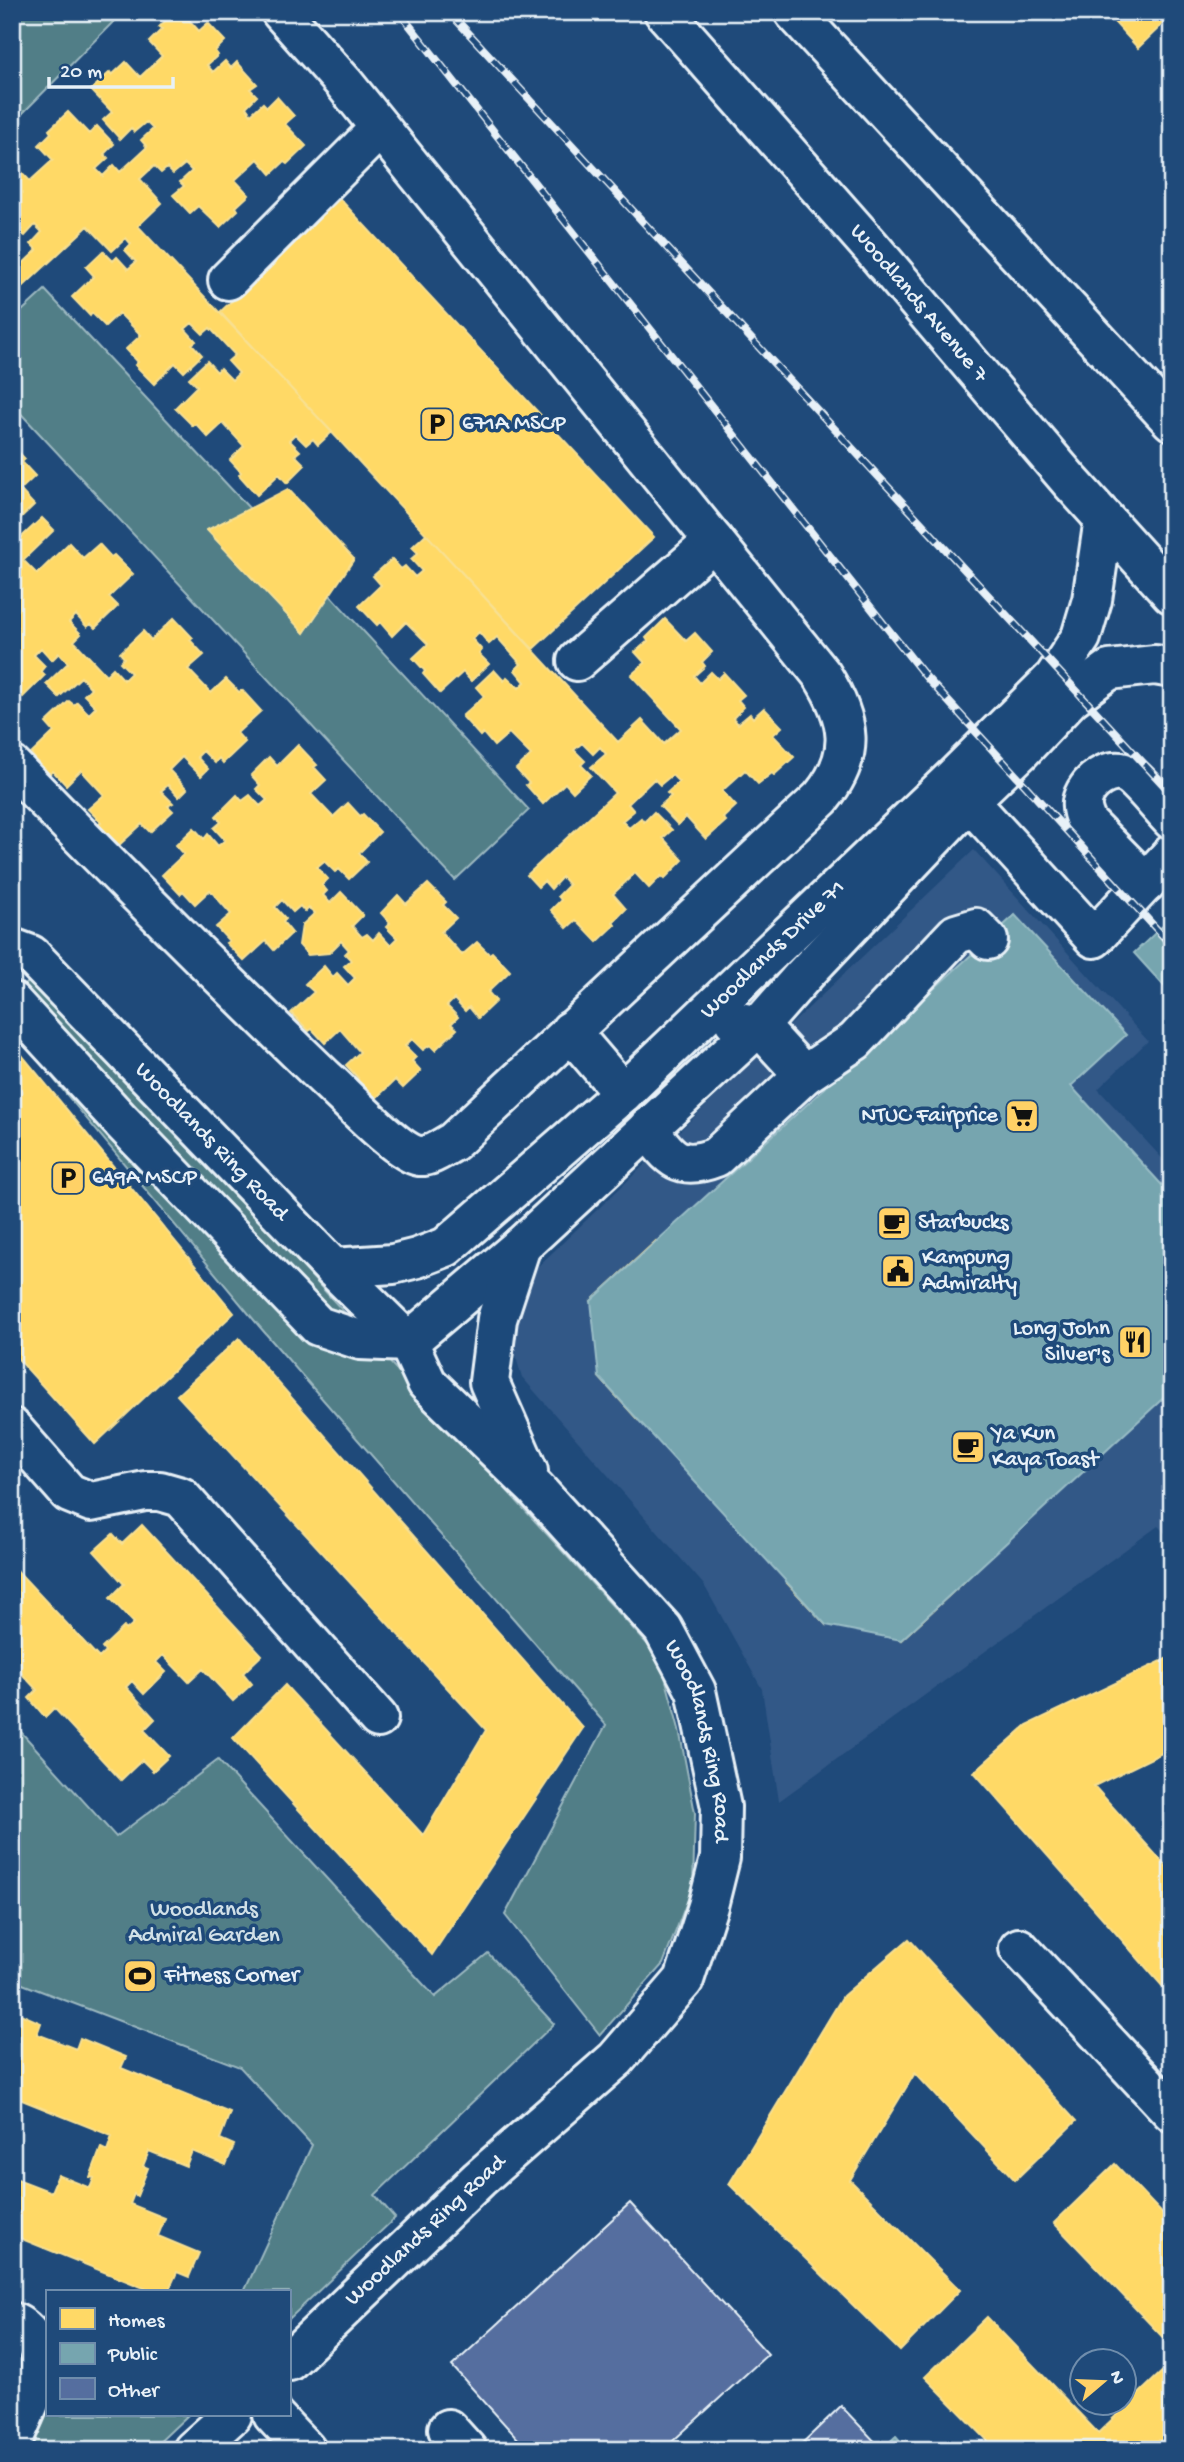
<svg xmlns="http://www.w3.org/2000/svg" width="1184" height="2462" font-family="'Gochi Hand',sans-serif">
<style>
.built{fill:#335887}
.green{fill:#517e87;stroke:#9cb8c0;stroke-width:2}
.homes{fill:#ffd966;stroke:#f8e092;stroke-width:2}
.public{fill:#76a5af;stroke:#98bcc5;stroke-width:2}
.building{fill:#556e9f;stroke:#e8f1f8;stroke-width:2}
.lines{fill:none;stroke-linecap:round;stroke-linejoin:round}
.minor-casing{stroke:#e8f1f8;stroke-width:44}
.major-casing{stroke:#e8f1f8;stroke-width:44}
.minor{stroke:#1f4a7a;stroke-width:38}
.major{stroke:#1f4a7a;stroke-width:38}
.rail-casing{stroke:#e8f1f8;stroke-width:8}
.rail{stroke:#1f4a7a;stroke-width:5;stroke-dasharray:16;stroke-linecap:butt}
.labels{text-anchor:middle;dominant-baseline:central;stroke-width:7;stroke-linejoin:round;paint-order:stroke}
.street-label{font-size:23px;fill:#e8f1f8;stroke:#1f4a7a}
.poi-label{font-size:23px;fill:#e8f1f8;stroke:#1f4a7a;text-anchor:start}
.park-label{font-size:23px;fill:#d1e0e7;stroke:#1f4a7a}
</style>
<rect width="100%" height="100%" fill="#1f4a7a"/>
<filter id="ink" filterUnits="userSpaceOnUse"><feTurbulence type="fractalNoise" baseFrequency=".0143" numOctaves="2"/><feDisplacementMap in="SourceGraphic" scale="14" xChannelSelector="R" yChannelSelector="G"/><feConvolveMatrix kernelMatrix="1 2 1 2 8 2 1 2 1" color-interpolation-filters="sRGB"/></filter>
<g filter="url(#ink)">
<path class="built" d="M974,850L1148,1041L1098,1089L1172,1169V1540L1158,1526L779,1801L762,1689L704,1585L522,1377L503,1315L531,1273Z"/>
<path class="green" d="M12,12H123L12,124Z
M45,290L250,509L207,530L304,633L330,595L529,810L455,880L12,404V320Z
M36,975L660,1658L679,1729L695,1813L693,1886L663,1964L600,2035L505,1915L606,1725L259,1326L12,1029V997Z
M12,1722L116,1837L218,1760L435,1997L488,1953L554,2024L375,2195L395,2218L289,2319V2292H244L312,2145L240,2067L12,1980Z
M47,2370V2415H188L151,2450H25Z"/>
<path class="homes" d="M174,12H182L199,31L208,23L225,41L215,51L218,55L207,65L213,72L225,61L231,68L237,62L257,84L250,89L257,96L246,107L251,114L263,103L267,107L277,97L294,116L285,124L306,146L287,164L284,162L271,174L258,159L235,180L249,195L236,207L238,210L220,227L198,206L190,213L173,195L184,186L180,182L192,171L185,164L173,174L167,168L161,173L154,166L140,179L162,203L138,226L332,432L318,445L313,439L306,445L295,434L289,440L300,451L295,455L305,465L287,483L279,474L257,495L239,475L241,472L230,460L244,446L223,423L208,437L196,424L193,426L175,408L197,386L189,378L207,361L217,372L220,368L232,380L239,373L228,361L235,355L210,328L203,334L192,323L185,329L196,341L192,344L202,355L184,372L175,363L154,384L135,365L138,362L126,349L141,335L119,313L105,326L92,313L90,316L72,297L94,276L86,267L103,251L113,261L117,257L128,269L136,262L125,250L131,244L126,238L112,251L88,226L12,297V274L37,250L31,244L42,232L35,225L25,236L21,233L12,240V169L16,166L30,181L53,160L39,145L51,133L49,130L68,112L89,134L97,126L114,144L104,154L108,158L96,169L103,176L114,165L120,172L147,147L141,140L153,129L146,122L134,132L131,128L120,139L103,120L112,112L91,90L110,72L112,75L126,62L140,77L162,56L149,42L162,29L159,27Z
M1105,12H1158L1166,21L1138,48Z
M340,199L654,537L533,649L220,312Z
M12,445L25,459L22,462L35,476L20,490L34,505L12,526Z
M288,489L354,559L304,633L207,530Z
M42,518L54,530L23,560L37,574L69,543L83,558L99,544L111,557L114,555L133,574L109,597L118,606L95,628L91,624L87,627L76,615L69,622L81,634L74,641L106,675L113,668L124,680L131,673L120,662L124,658L120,653L143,631L151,640L174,618L193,638L190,640L204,655L188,669L211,693L226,679L239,692L242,690L261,711L237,733L245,742L223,763L219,758L215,763L203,751L197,757L208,769L201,776L182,757L169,770L187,789L179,797L168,785L161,791L173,803L168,806L173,811L150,832L142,824L118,846L98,825L101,822L88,809L104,795L81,770L66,785L53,771L49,774L31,754L54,732L46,723L69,701L74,705L77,702L89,714L96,707L84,695L91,688L81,677L59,697L46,684L68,663L59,653L52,660L41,648L34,655L45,666L41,671L45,675L23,697L15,687L12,689V546Z
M426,534L618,742L642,720L664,744L681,729L631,675L645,663L635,652L648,641L646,638L665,619L686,641L695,633L712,652L702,662L705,666L694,676L700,683L711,672L718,679L724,673L744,695L738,700L744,707L733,718L738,724L750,714L753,718L764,708L782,727L773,735L794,757L774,775L772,773L758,784L745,770L722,791L736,806L723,818L726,821L706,839L686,817L678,825L660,806L671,796L667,793L679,782L672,775L660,785L654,779L628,804L634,811L622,821L629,828L641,818L644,822L654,812L672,830L663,838L683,860L664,879L661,876L649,888L635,873L613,894L626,909L613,922L615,925L597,942L576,920L567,928L551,910L561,900L558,896L569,885L562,877L551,889L544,881L538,887L527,875L615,793L591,767L606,754L600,747L593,754L582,743L574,750L585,761L581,765L591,775L573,792L565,783L543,804L526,785L529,783L516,769L531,755L509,733L494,746L483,733L480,736L462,716L484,696L476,687L494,670L504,681L507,677L519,688L525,682L515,670L521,664L497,637L489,644L479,632L472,639L482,650L479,654L489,664L471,681L463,672L440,693L423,674L425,671L413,658L428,644L406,622L392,636L380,622L377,625L359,606L381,585L373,576L392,559L401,569L405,566L415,577L422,571L411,559L418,553L412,547Z
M298,745L317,765L314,767L326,780L311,794L333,817L348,803L360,816L363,814L380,832L359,853L367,862L349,879L339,869L335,872L324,861L317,867L328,879L322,885L327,891L323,895L330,903L341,892L363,915L352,926L362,937L367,934L373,940L379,933L390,945L397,938L386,927L390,923L381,913L398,895L406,904L428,884L446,902L443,905L456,918L441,932L462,955L477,942L489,954L492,952L510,971L488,992L496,1001L478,1018L469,1007L465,1011L454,999L447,1006L458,1017L451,1024L457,1029L435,1050L430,1045L423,1050L412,1039L405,1046L416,1057L412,1061L421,1071L403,1088L395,1080L374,1100L355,1081L358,1078L346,1065L360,1052L340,1029L325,1043L312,1029L309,1031L291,1013L314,992L305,984L324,966L333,977L337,973L348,985L355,978L344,966L351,960L345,954L349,950L341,941L329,953L308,955L299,945L302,925L315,913L309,908L305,912L300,906L293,912L282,900L275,907L286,919L283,922L292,933L274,950L266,941L244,961L226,943L229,941L216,927L231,914L210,890L195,904L183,891L180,894L162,875L184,854L176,845L194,828L204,839L208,834L218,846L225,840L214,828L221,822L216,816L237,795L242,801L250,795L260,806L267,800L256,789L260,785L251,775L269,757L277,766Z
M12,1043L234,1313L95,1444L12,1352Z
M656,1241L697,1286L732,1255L771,1298L736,1329L777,1374L714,1435L672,1389L638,1420L599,1377L632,1347L591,1301Z
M239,1338L583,1728L432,1955L233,1738L285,1685L423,1835L486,1730L177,1395Z
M844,1447L884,1492L919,1461L958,1504L924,1535L965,1581L901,1640L859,1594L826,1625L787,1583L820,1552L779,1506Z
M142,1525L262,1655L243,1673L252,1684L233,1701L203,1669L189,1682L163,1655L156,1662L166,1672L144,1694L132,1681L126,1687L155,1719L144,1730L169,1756L153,1771L142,1760L121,1780L54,1708L45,1717L29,1698L37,1690L12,1663V1565L99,1658L105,1652L102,1648L124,1627L126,1630L134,1623L110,1598L124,1584L94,1551L113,1534L122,1544Z
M1172,1656V1748L1094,1786L1172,1873V1997L974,1772L1027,1725Z
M909,1939L1076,2121L1015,2180L915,2073L850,2180L960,2290L900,2351L729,2184L843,1996Z
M18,2013L41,2023L37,2034L76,2049L80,2038L126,2057L121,2068L230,2112L220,2139L234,2145L226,2165L192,2151L186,2166L149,2151L143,2166L148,2168L137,2196L134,2194L130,2204L165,2218L158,2236L199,2253L189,2277L177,2272L168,2292H154L12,2235V2177L51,2192L58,2175L90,2188L94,2178L90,2177L101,2148L107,2151L112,2136L12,2096V2023Z
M1115,2164L1172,2224V2347L1054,2223Z
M987,2317L1098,2433L1172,2362V2450H997L925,2377Z"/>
<path class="public" d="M1015,915L1126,1035L1071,1086L1172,1196V1390L901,1640L826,1625L599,1377L591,1301Z
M1172,917V995L1134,953Z
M896,2436L908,2450H881L882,2449Z"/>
<path class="building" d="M630,2203L768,2354L663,2450H528L452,2366Z
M841,2406L882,2449L795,2450Z"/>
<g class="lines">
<g class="minor-casing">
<g id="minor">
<path d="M228,280L380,128"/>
<path d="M577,661L714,541"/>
<path d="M12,766C115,872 219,976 325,1078C343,1094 398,1153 419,1156C431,1157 443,1147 453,1142L821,798C857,754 850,720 822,675L344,83L281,12"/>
<path d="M969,801L1094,938L1172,854"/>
<path d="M1146,883L1087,823C1084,816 1081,810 1082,802C1085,783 1110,764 1129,775C1140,782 1161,809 1172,820"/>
<path id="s1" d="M12,948L31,955L333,1268L408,1342L427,1383L536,1489L663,1629L696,1691L721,1807L720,1858L708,1906L684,1980L616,2059L479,2179L289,2361"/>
<path d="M12,1002L122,1122L318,1326L360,1340L408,1342L521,1246L759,1026L803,976L969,801L1021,751L1071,698L1109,670L1155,665L1172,668"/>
<path d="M734,1021L759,1026L804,1075"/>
<path d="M570,1031L623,1093"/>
<path d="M648,1128C669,1157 678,1172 716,1157L804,1075L855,1041L956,934L976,928L988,940"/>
<path d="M521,1246L497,1319L489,1382L528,1471"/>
<path id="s2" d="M333,1268L393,1264L417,1258L446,1247L623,1093L952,779L1054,678L1081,637L1092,600L1104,519"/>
<path d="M12,1428L69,1493L91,1502L145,1491H160L181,1497L378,1718"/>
<path d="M1019,1948L1172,2112"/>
<path d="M12,2322C30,2329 43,2351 40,2371C37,2389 20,2423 12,2442"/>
<path d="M273,2415L306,2450"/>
<path d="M448,2429L467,2450"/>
<path d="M193,2450L232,2415"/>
</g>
</g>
<g class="major-casing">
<g id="major">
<path id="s3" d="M664,12L871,247L1069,480L1172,594"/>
<path d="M794,12L1172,421"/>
</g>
</g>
<use href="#minor" class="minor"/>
<use href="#major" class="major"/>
<g class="rail-casing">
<path id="rail" d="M399,12L926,677L1172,946
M449,12L1172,794"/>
</g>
<use href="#rail" class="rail"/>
</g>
</g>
<defs>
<g id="parking-square" transform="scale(1.75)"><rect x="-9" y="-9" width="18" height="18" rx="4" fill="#ffd166" stroke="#1f4a7a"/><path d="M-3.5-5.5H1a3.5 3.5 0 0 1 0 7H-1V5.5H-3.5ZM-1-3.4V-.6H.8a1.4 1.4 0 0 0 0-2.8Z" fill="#111"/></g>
<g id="supermarket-square" transform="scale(1.75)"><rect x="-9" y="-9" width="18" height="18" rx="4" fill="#ffd166" stroke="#1f4a7a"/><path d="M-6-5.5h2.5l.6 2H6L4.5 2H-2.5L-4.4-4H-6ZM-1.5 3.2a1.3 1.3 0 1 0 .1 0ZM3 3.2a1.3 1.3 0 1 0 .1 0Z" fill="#111"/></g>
<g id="cafe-square" transform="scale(1.75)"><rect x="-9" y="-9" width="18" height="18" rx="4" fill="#ffd166" stroke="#1f4a7a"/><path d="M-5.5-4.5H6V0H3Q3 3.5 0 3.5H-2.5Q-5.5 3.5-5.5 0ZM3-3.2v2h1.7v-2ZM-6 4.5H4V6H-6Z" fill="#111"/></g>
<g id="civic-square" transform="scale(1.75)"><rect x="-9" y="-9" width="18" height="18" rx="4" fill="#ffd166" stroke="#1f4a7a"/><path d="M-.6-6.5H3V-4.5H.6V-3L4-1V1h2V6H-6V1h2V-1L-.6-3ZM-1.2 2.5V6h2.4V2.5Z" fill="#111"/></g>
<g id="restaurant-square" transform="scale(1.75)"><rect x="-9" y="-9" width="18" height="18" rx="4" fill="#ffd166" stroke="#1f4a7a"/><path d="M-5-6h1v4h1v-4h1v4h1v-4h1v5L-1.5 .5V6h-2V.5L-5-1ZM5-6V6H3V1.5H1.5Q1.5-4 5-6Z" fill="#111"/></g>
<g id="stadium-square" transform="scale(1.75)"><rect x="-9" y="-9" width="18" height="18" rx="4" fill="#ffd166" stroke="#1f4a7a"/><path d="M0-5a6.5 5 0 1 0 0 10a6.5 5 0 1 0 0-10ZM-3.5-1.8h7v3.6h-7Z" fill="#111"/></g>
</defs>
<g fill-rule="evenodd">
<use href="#parking-square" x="437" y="424"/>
<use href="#supermarket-square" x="1022" y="1116"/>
<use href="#parking-square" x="68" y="1178"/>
<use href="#cafe-square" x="894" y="1223"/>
<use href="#civic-square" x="898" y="1271"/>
<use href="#restaurant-square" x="1135" y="1342"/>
<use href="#cafe-square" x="968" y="1447"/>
<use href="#stadium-square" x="140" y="1976"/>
</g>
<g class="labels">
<g class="street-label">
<text stroke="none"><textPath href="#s3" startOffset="387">Woodlands Avenue 7</textPath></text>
<text stroke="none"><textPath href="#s2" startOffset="558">Woodlands Drive 71</textPath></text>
<text stroke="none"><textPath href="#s1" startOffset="280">Woodlands Ring Road</textPath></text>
<text stroke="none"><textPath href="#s1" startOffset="1066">Woodlands Ring Road</textPath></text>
<text transform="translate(426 2231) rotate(-43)">Woodlands Ring Road</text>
</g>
<g class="poi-label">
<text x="462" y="424">671A MSCP</text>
<text x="998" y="1116" text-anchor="end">NTUC Fairprice</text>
<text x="92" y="1178">649A MSCP</text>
<text x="918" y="1223">Starbucks</text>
<text x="922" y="1258">Kampung<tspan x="922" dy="26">Admiralty</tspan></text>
<text x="1110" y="1329" text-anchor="end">Long John<tspan x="1110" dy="26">Silver's</tspan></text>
<text x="992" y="1434">Ya Kun<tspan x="992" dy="26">Kaya Toast</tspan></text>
<text x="164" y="1976">Fitness Corner</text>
</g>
<g class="park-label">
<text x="204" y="1910">Woodlands<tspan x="204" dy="26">Admiral Garden</tspan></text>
</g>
</g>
<rect width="1184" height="2462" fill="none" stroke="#1f4a7a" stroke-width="42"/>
<rect x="21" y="21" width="1142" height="2420" fill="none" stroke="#e8f1f8" stroke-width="2.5" filter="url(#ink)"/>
<rect x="46" y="2290" width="245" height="126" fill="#1f4a7a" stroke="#6f8dac" stroke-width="2"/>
<rect x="60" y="2308" width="35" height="21" fill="#ffd966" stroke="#6f8dac" stroke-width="2"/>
<text x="108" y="2326" font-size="21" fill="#e8f1f8">Homes</text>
<rect x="60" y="2343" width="35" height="21" fill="#76a5af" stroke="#6f8dac" stroke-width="2"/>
<text x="108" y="2360" font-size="21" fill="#e8f1f8">Public</text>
<rect x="60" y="2378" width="35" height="21" fill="#556e9f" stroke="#6f8dac" stroke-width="2"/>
<text x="108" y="2396" font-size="21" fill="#e8f1f8">Other</text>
<g transform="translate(1103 2382) rotate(71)"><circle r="33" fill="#1f4a7a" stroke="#6f8dac" stroke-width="2"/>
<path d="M0-5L12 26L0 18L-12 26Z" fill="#ffd166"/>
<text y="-10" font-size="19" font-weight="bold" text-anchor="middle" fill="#e8f1f8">N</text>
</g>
<path d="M49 77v10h124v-10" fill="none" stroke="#e8f1f8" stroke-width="3.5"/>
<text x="60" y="77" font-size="21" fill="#e8f1f8" stroke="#1f4a7a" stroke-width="5" paint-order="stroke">20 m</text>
</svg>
